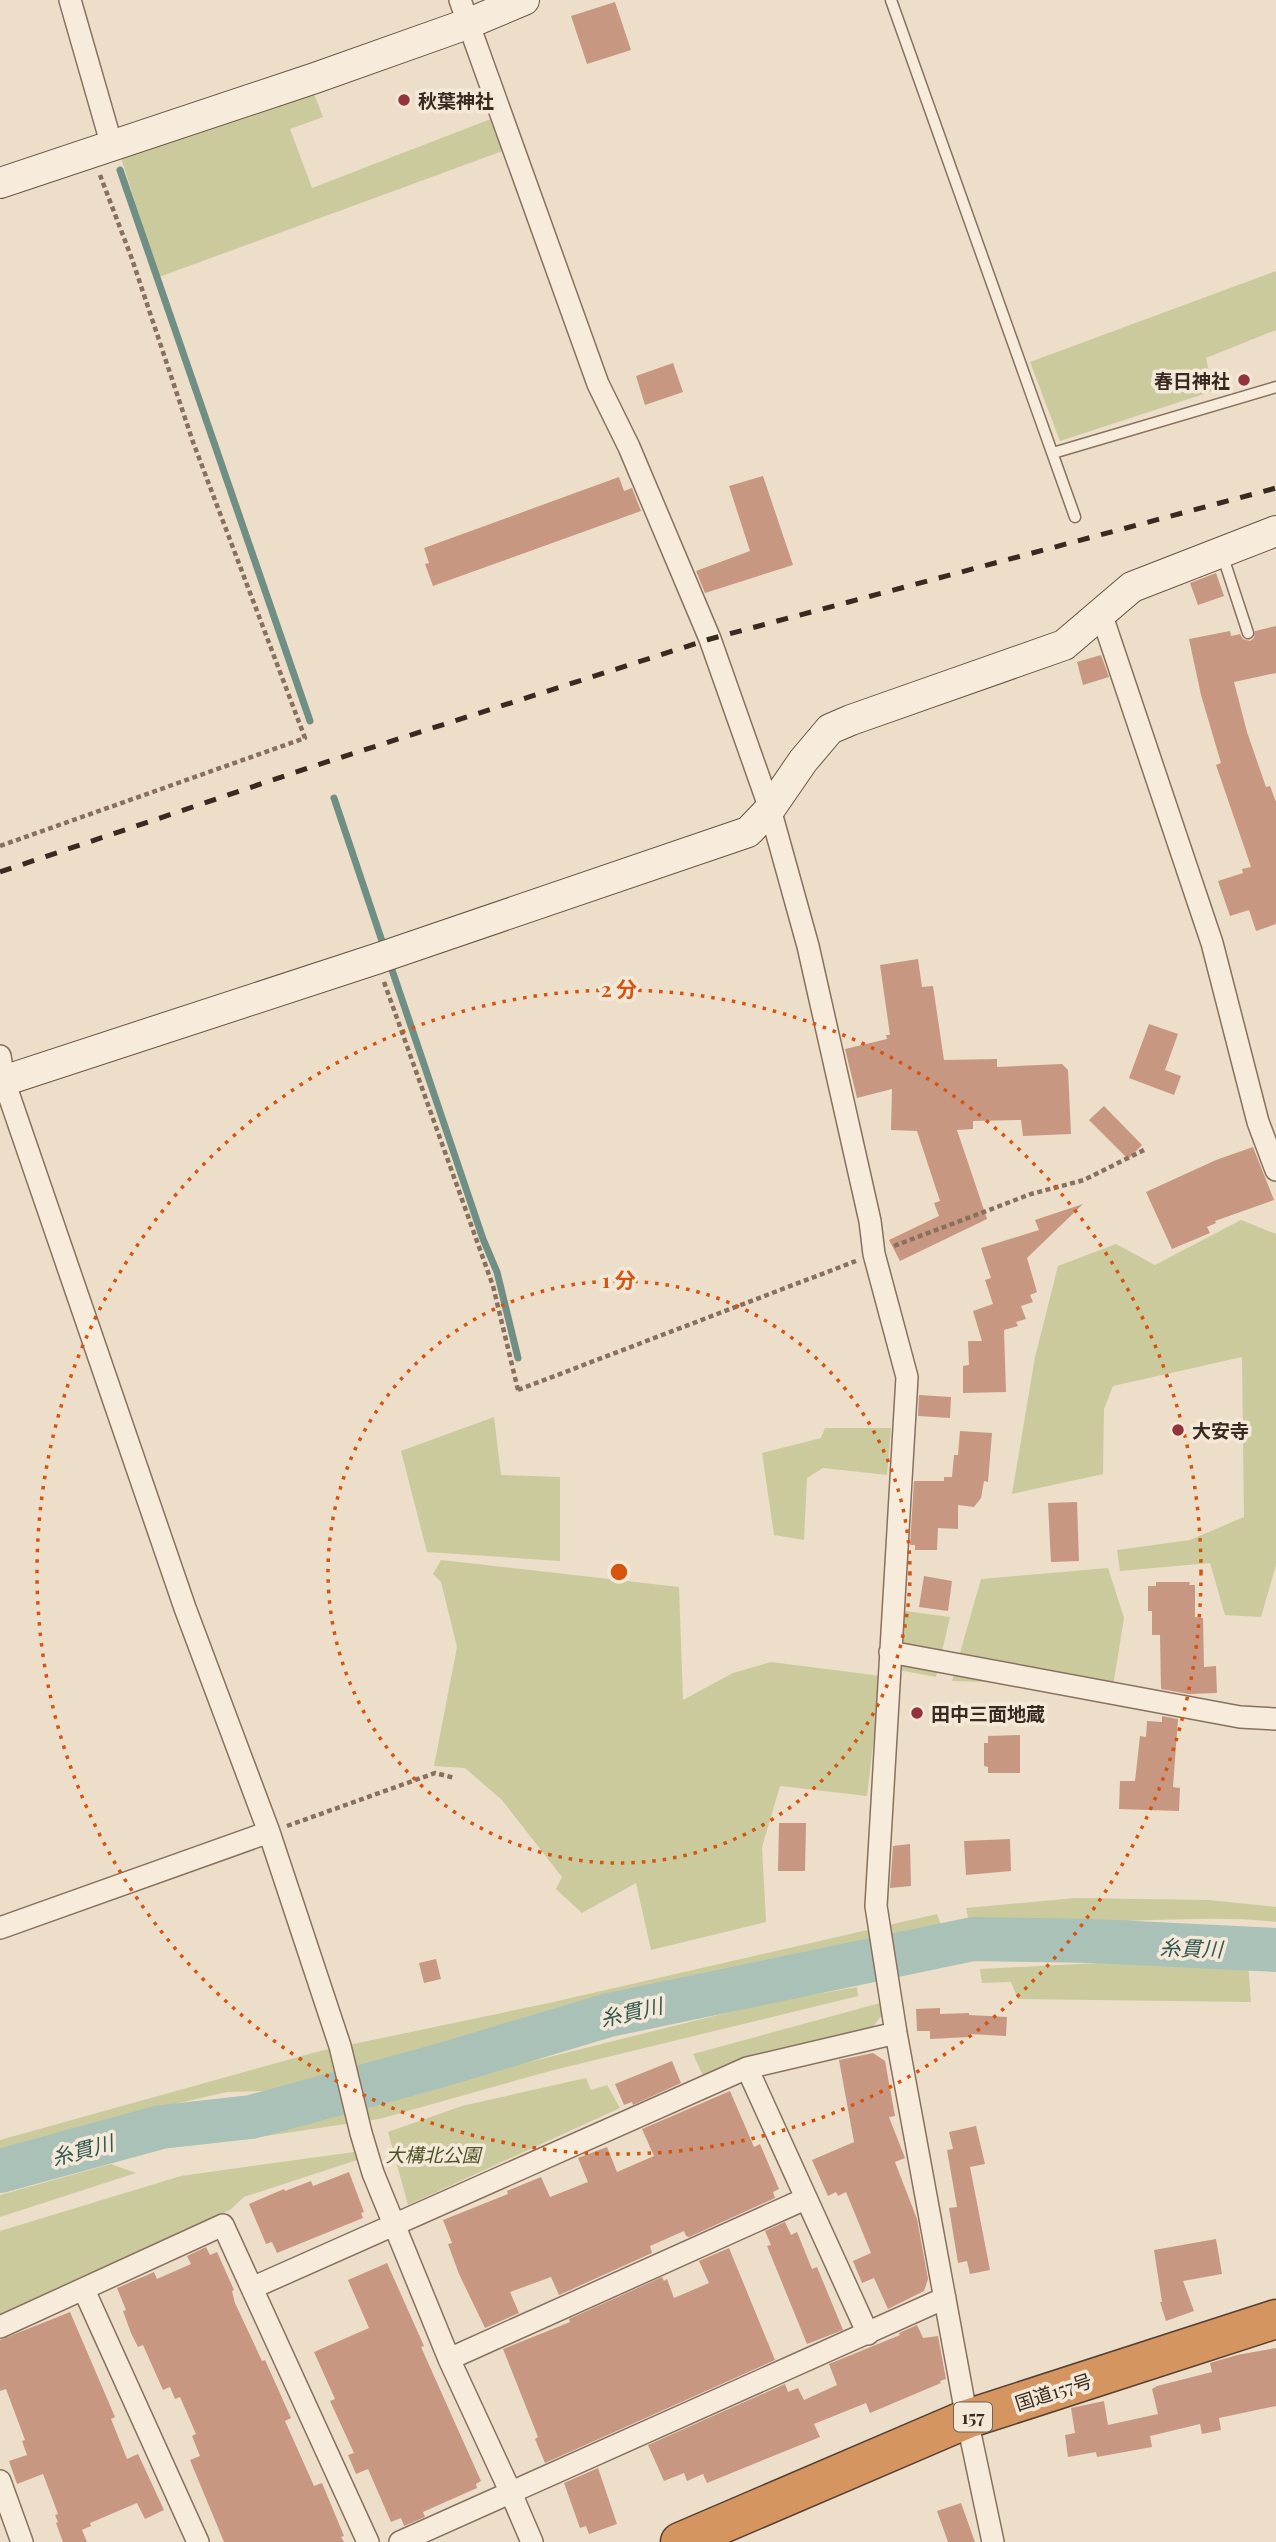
<svg xmlns="http://www.w3.org/2000/svg" width="1276" height="2542" font-family="'Playfair Display','Noto Sans JP',serif">
<style>
.green{fill:#caca9d}
.lines{fill:none;stroke-linecap:round;stroke-linejoin:round}
.stream{stroke:#708f84;stroke-width:7}
.river{stroke:#aac1b8;stroke-width:44}
.building{fill:#c89782}
.lane-casing{stroke:#88705f;stroke-width:13}
.street-casing{stroke:#88705f;stroke-width:24}
.secondary-casing{stroke:#6a5242;stroke-width:32}
.highway-casing{stroke:#563f32;stroke-width:41}
.path{stroke:#88705f;stroke-width:4.5;stroke-dasharray:5 3.5;stroke-linecap:butt}
.lane{stroke:#f7ecdc;stroke-width:10}
.street{stroke:#f7ecdc;stroke-width:21}
.secondary{stroke:#f7ecdc;stroke-width:30}
.highway{stroke:#d59560;stroke-width:38}
.rail{stroke:#392a21;stroke-width:5;stroke-dasharray:12 12;stroke-linecap:butt}
.ring{fill:none;stroke:#d6540e;stroke-width:3.5;stroke-dasharray:3.5 7}
.poi-dot{fill:#93323d;stroke:#f4e9d8;stroke-width:2.5}
.labels{text-anchor:middle;dominant-baseline:central;stroke-width:7;stroke-linejoin:round;paint-order:stroke}
.shield{fill:#f4e9d8;stroke:#716358;stroke-width:2}
.shield-label{font-size:18px;font-weight:bold;fill:#392a21}
.poi-label{font-size:19px;font-weight:bold;fill:#392a21;stroke:#f4e9d8;text-anchor:start}
.park-label{font-size:19px;font-style:italic;fill:#4e5429;stroke:#f4e9d8}
.street-label{font-size:19px;fill:#392a21;stroke:#f4e9d8}
.water-label{font-size:21px;font-style:italic;fill:#325851;stroke:#f4e9d8}
.centre{fill:#d6540e;stroke:#f4e9d8;stroke-width:3.5}
.ring-label{font-size:21px;text-anchor:middle;font-weight:bold;fill:#d6540e;stroke:#f4e9d8;stroke-width:7;stroke-linejoin:round;paint-order:stroke}
</style>
<rect width="100%" height="100%" fill="#ecdec9"/>
<path class="green" d="M314,94L323,117L290,129L312,188L496,117L508,149L159,277L121,158Z
M1276,271V330L1206,358L1213,391L1060,441L1030,362Z
M1241,1220L1276,1234V1565L1261,1617L1225,1615L1210,1563L1120,1571L1117,1550L1190,1540L1244,1517L1242,1357L1113,1386L1104,1409L1103,1474L1012,1494L1035,1357L1058,1266L1116,1244L1155,1265Z
M494,1417L501,1475L560,1477V1561L427,1552L401,1451Z
M825,1428H891L887,1475L823,1468L807,1478L804,1540L774,1535L762,1453L821,1438Z
M441,1560L679,1587L683,1700L733,1673L771,1662L881,1676L867,1796L780,1786L762,1847L766,1922L651,1950L636,1883L582,1913L556,1889L562,1877L502,1800L465,1768L434,1766L457,1647L441,1582L433,1574Z
M1108,1568L1124,1618L1113,1686L952,1681L981,1579Z
M905,1611L950,1617L936,1677L899,1670Z
M1075,1898L1209,1900L1276,1907V1922C1236,1917 1194,1919 1153,1920C1092,1922 1032,1925 971,1931L966,1908Z
M937,1914L943,1930L659,1988L473,2042L269,2091L227,2092L148,2110L0,2157V2140L320,2051L549,2003Z
M1174,1959L1248,1962L1251,2002L1018,1999L1011,1982L982,1983L980,1969Z
M857,1987L858,1996L550,2071L379,2119L246,2139L235,2126L321,2114L766,2003Z
M880,2003L882,2015L872,2028L710,2091L693,2054Z
M586,2078L591,2090L607,2085L620,2108L408,2205L388,2132L462,2106Z
M354,2152L357,2160L244,2197L230,2210L0,2315V2231L181,2176Z
M111,2164L136,2173L0,2217V2195Z"/>
<g class="lines">
<path class="stream" d="M120,170L310,721
M334,798L385,950
M389,961L483,1239L497,1272L518,1358"/>
<path class="river" d="M0,2171L161,2127L251,2117L435,2067L609,2015L973,1939L1094,1941L1276,1950"/>
</g>
<path class="building" d="M615,2L631,50L587,64L571,16Z
M673,363L683,392L645,405L636,376Z
M763,476L793,565L705,593L696,571L750,551L729,486Z
M619,477L624,491L632,488L641,511L433,586L425,564L429,563L424,548Z
M1216,573L1224,596L1198,605L1190,583Z
M1276,626V673L1234,682L1247,732L1266,787L1270,786L1276,802V924L1256,931L1249,910L1230,916L1218,881L1243,873L1242,869L1251,867L1216,765L1221,763L1201,695L1189,639L1230,631L1231,636L1240,634L1243,639L1250,641L1254,638L1255,631Z
M1101,655L1109,677L1083,685L1077,662Z
M918,959L922,987L933,986L944,1060L997,1059V1067L1062,1064L1068,1070L1071,1134L1023,1136L1021,1120L973,1121V1129L957,1130L987,1219L900,1261L889,1240L939,1216L934,1203L940,1201L917,1131L891,1130L892,1089L857,1098L845,1049L887,1039L886,1035H890L880,965Z
M1149,1024L1178,1034L1165,1070L1181,1076L1174,1095L1129,1078Z
M1104,1106L1142,1145L1128,1159L1089,1120Z
M1253,1147L1274,1200L1215,1221L1216,1223L1207,1227L1210,1233L1172,1249L1146,1192L1216,1160Z
M1083,1204L1027,1258L1037,1292L1030,1295L1033,1302L1021,1306L1026,1319L1016,1322L1018,1326L1004,1330L1006,1392L963,1393V1366L969,1365L968,1341H982L973,1311L993,1304L985,1280L991,1278L981,1248L1039,1230L1035,1220Z
M919,1395L951,1397L950,1418L918,1416Z
M960,1431L992,1433L988,1482L984,1481L981,1498L974,1507L958,1505V1529L938,1528L937,1550H915V1545H910L914,1481H944V1477H952L954,1455H958Z
M1077,1502L1079,1561L1051,1562L1048,1503Z
M924,1576L952,1581L948,1611L919,1607Z
M1156,1582H1190L1189,1585H1195V1617L1203,1618L1204,1667L1216,1666L1217,1693L1189,1694L1161,1689L1160,1635H1152V1611H1148V1586H1156Z
M1162,1716L1178,1719L1173,1787L1180,1788L1179,1811L1119,1809L1120,1781H1135L1140,1736L1146,1737L1147,1721L1162,1722Z
M1020,1735V1773H988V1767L984,1766V1743H988V1736Z
M779,1823H806L805,1871H778Z
M1010,1839L1011,1871L966,1875L964,1841Z
M910,1844L911,1886L890,1888L893,1846Z
M436,1959L441,1979L424,1983L419,1963Z
M940,2008V2014L969,2013V2015L1007,2017L1006,2036L969,2034V2037L930,2039V2031H917L916,2009Z
M873,2053L885,2061L895,2116L889,2117L905,2158L895,2162L917,2219L928,2279L924,2291L888,2309L874,2278L862,2283L853,2261L871,2253L846,2192L838,2196L836,2192L828,2196L812,2160L854,2142L839,2060Z
M672,2061L681,2083L633,2105L632,2102L624,2105L615,2084Z
M730,2091L754,2147L760,2144L779,2189L773,2192L775,2198L689,2237L686,2236L684,2231L650,2246L652,2253L559,2295L551,2277L510,2292L519,2313L485,2328L459,2274L448,2244L452,2243L443,2220L508,2194L507,2191L541,2177L550,2197L588,2182L578,2158L607,2147L617,2172L654,2156L642,2129Z
M976,2126L985,2164L970,2167L990,2270L970,2274L967,2261L958,2263L949,2208L957,2207L947,2150L953,2149L949,2132Z
M349,2172L364,2212L361,2213L363,2218L277,2253L272,2242L266,2244L249,2204L284,2189L285,2191L311,2181L313,2186Z
M785,2222L791,2235L797,2232L812,2269L817,2267L843,2330L807,2344L767,2246L771,2245L765,2231Z
M1216,2239L1222,2274L1183,2281L1194,2311L1166,2321L1160,2302H1162L1154,2250Z
M206,2247L210,2255L217,2252L234,2290L232,2291L235,2303L262,2361L265,2360L291,2418L285,2421L314,2486L322,2483L344,2536L341,2537L344,2542H224L190,2460L200,2456L192,2436L196,2434L180,2397L175,2399L170,2387L163,2390L143,2345L138,2347L131,2333L123,2311L126,2310L117,2288L154,2272L157,2279L191,2264L187,2256Z
M729,2248L775,2360L545,2463L535,2439L538,2437L503,2349L570,2322L569,2319L662,2277L664,2281L667,2279L674,2298L709,2283L699,2261Z
M387,2263L424,2346L421,2347L481,2481L476,2484L477,2488L423,2512L425,2517L404,2526L401,2518L391,2522L368,2469L356,2474L348,2455L354,2453L330,2401L335,2399L314,2352L369,2328L348,2280Z
M70,2312L115,2417L111,2419L127,2459L138,2454L164,2510L145,2519L137,2503L90,2523L91,2526L82,2530L87,2542H63L56,2523L58,2522L55,2515L58,2514L43,2474L17,2484L9,2461L27,2455L22,2441L25,2440L6,2389L0,2391V2340Z
M917,2325L923,2338L938,2336L946,2379L940,2381L941,2383L870,2413L866,2403L814,2424L820,2437L707,2483L703,2474L687,2481L684,2473L664,2481L648,2445L785,2384L788,2392L798,2388L804,2400L837,2385L829,2364L900,2335L899,2333Z
M1276,2348V2406L1219,2418L1221,2430L1202,2434L1200,2424L1150,2436L1152,2447L1097,2457L1096,2452L1068,2457L1065,2435L1075,2433L1071,2408L1104,2401L1108,2425L1158,2414L1152,2389L1157,2386L1212,2372L1210,2363L1237,2355Z
M598,2468L617,2524L589,2534L586,2526L580,2528L564,2483Z
M961,2503L975,2542H948L937,2511Z"/>
<g class="lines">
<g class="lane-casing">
<path id="lane" d="M891,0L1075,517
M1053,453L1276,387
M1222,554L1248,633"/>
</g>
<g class="street-casing">
<path id="street" d="M70,0L112,146
M460,0L598,384L629,447L710,639L770,809L808,946L870,1221L874,1254L907,1377L876,1906L896,2033L967,2419L993,2542
M1101,613L1212,943L1258,1122L1276,1170
M0,1056L4,1081L185,1608L269,1832L340,2046L361,2133L373,2173L449,2359L511,2493L532,2542
M890,1652L1240,1717L1276,1719
M0,1928L269,1832
M747,2068L868,2334
M252,2288L747,2068L896,2033
M84,2290L198,2542
M0,2327L223,2225L368,2542
M449,2359L805,2199
M0,2481L22,2542
M400,2542L945,2298"/>
</g>
<g class="secondary-casing">
<path id="secondary" d="M0,183L315,78L467,24L524,0
M0,1082L376,959L748,832L770,809L803,761L830,729L851,720L1064,645L1132,587L1276,531"/>
</g>
<g class="highway-casing">
<path id="highway" d="M680,2542L967,2419L1276,2319"/>
</g>
<path class="path" d="M0,846L305,738L193,442L132,259L100,175
M384,982L493,1286L518,1390
M894,1246L1031,1194L1084,1180L1144,1150
M518,1390L856,1261
M287,1826L435,1773L455,1778"/>
<use href="#lane" class="lane"/>
<use href="#street" class="street"/>
<use href="#secondary" class="secondary"/>
<use href="#highway" class="highway"/>
<path class="rail" d="M0,872L314,766L710,639L1276,488"/>
</g>
<g class="ring">
<circle cx="619" cy="1572" r="291"/>
<circle cx="619" cy="1572" r="582"/>
</g>
<g class="poi-dot">
<circle cx="404" cy="100" r="7"/>
<circle cx="1244" cy="380" r="7"/>
<circle cx="1178" cy="1430" r="7"/>
<circle cx="917" cy="1713" r="7"/>
</g>
<g class="labels">
<rect class="shield" x="954" y="2402.5" width="38" height="29" rx="5"/>
<g class="shield-label">
<text x="973" y="2417">157</text>
</g>
<g class="poi-label">
<text x="418" y="100">秋葉神社</text>
<text x="1230" y="380" text-anchor="end">春日神社</text>
<text x="1192" y="1430">大安寺</text>
<text x="931" y="1713">田中三面地蔵</text>
</g>
<g class="park-label">
<text x="433" y="2154">大構北公園</text>
</g>
<g class="street-label">
<text transform="translate(1053 2391) rotate(-18)">国道157号</text>
</g>
<g class="water-label">
<text transform="translate(1191 1947) rotate(2)">糸貫川</text>
<text transform="translate(631 2011) rotate(-13)">糸貫川</text>
<text transform="translate(82 2149) rotate(-15)">糸貫川</text>
</g>
</g>
<circle cx="619" cy="1572" r="10" class="centre"/>
<g class="ring-label">
<text x="619" y="997">2 分</text>
<text x="619" y="1288">1 分</text>
</g>
</svg>
